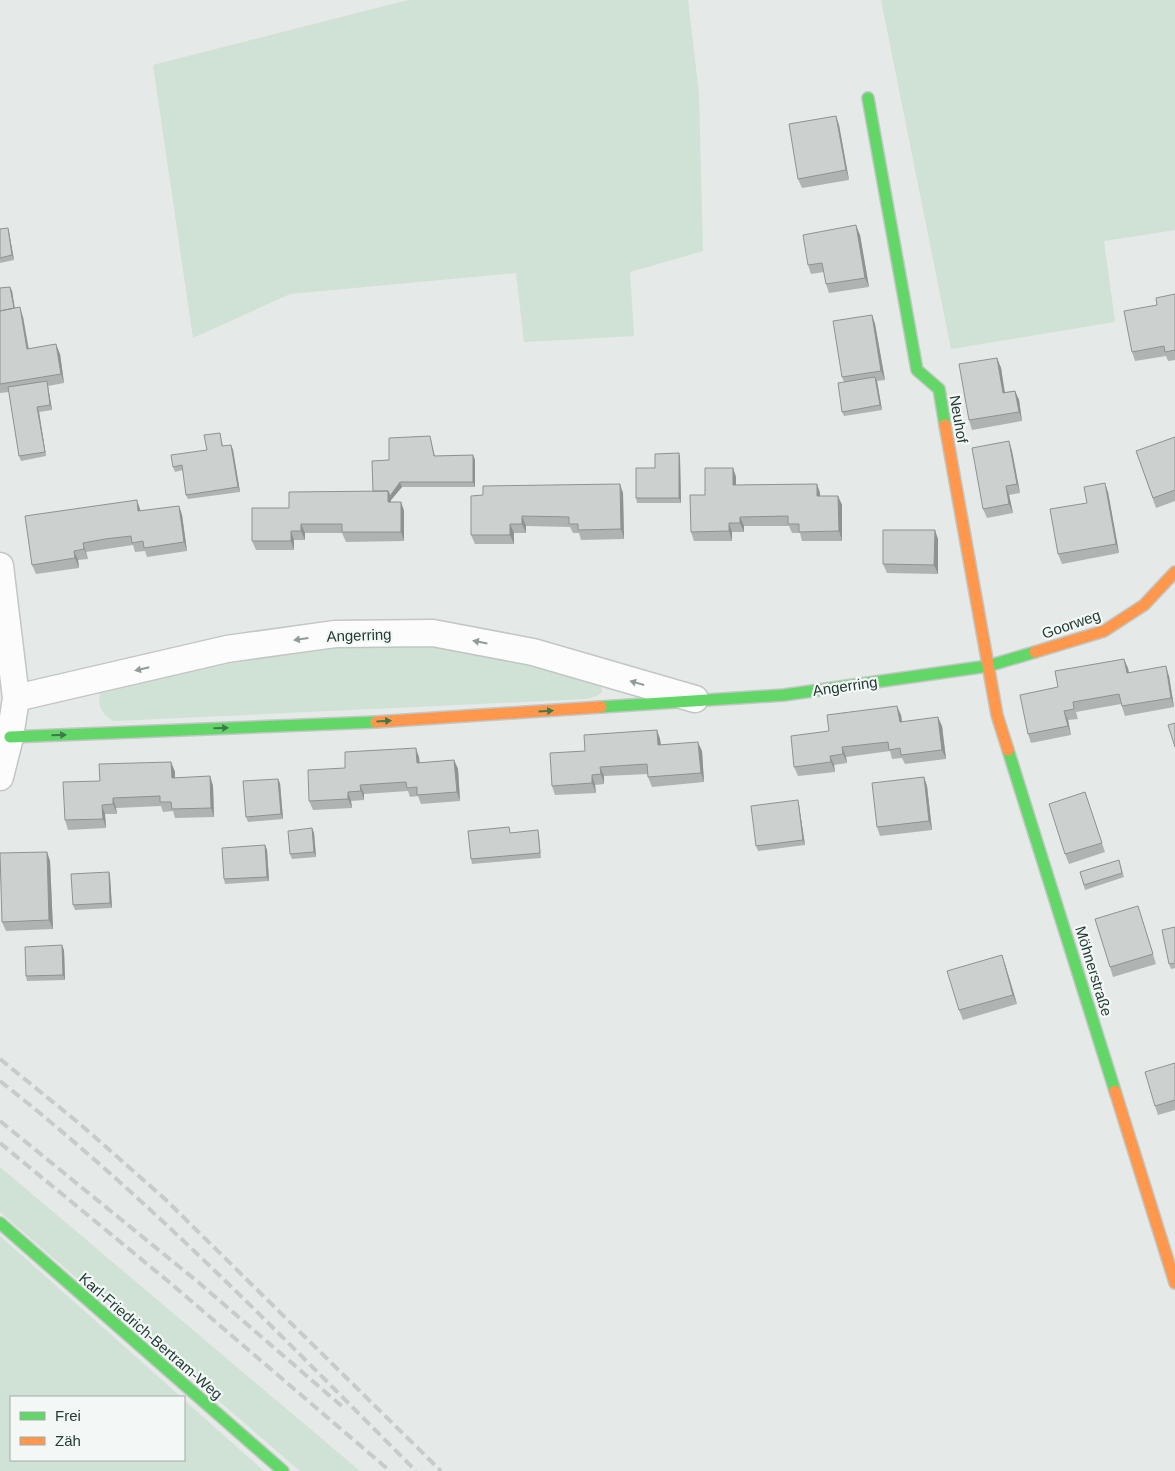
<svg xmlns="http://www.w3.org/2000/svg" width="1175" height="1471" font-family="Arial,sans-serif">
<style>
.green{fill:#d0e1d5}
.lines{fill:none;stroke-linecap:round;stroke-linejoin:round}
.street-casing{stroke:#c2c6c4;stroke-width:29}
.fast-casing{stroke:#c0c7c4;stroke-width:14}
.slow-casing{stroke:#c0c7c4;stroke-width:14}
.street{stroke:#fbfcfb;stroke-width:26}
.fast{stroke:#63d668;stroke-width:11}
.slow{stroke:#ff974d;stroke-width:11}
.rail{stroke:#c7cbca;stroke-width:4;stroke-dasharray:10 5;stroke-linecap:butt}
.wall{fill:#afb4b2}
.shaded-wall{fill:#8f9291}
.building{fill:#ccd1cf;stroke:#8f9291}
.oneway{fill:#909c98}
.oneway2{fill:#3d794a}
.labels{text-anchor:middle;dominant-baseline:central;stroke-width:4.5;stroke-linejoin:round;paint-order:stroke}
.street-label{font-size:15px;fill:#243b36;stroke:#f3f8f6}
</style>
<rect width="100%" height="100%" fill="#e5e9e7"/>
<path class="green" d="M408,0H688L699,94L703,251L630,272L634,336L524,342L516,273L290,294L193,338L153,65Z
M881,0H1175V230L1104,241L1115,322L951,349Z
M401,644L475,650L600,681L602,692L597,696L587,699L114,721C102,714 96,706 101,691L207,661L338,645Z
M0,1167L360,1471H300L0,1212Z
M0,1236L181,1397H11V1460H184V1400L264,1471H0Z"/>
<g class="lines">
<g class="street-casing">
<path id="street" d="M0,566L16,698L10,737L0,777
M16,698L227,649L335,634L433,633L533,652L695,699"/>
</g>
<g class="fast-casing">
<path id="fast" d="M868,98L917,370L939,389L945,425
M601,707L784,695L988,666L1035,652
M10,737L376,722
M1008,750L1115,1091
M0,1223L283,1471"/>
</g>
<g class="slow-casing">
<path id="slow" d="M945,425L997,715L1008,750
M1035,652L1104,631L1144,605L1175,572
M376,722L601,707
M1115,1091L1175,1283"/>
</g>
<use href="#street" class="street"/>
<use href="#fast" class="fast"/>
<use href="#slow" class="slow"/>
<path class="rail" d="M0,1059L80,1124L165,1199L441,1471
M0,1081C150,1199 282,1337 416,1471
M0,1121L198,1282L345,1409
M0,1143L169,1282L390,1471"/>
</g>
<path class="wall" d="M836,116L839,125L849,180L802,188L798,179Z
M0,227V229L8,228L9,232L14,260L0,263Z
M860,235L869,287L829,293L826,284L824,272L811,274L808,265Z
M10,287L12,291L15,308L23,317L29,349L60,354L64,383L48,386L52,410L39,412L46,456L21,461L19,456L9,392L0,393V288Z
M1175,294V360L1168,361L1166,356L1135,361L1132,352L1157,305Z
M872,315L875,324L885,380L877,381L882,410L844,416L842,412L844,382L842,377Z
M997,358L1001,368L1005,392L1015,391L1019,400L1022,421L972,430L969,420Z
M220,433L223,446L231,445L233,450L240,492L188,499L186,495L183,470L175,472L173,467L207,450Z
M430,436L435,456L473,455L475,460V487H402L391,500V502H401L404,511V541L346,542L342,533H305V540H294V550H256L252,541L289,508L373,491L389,460Z
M1175,437V501L1156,508L1136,451Z
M1009,441L1012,451L1020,493L1009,495L1013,513L987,518L983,509Z
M679,453L680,458L681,503H637L636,498L655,468Z
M733,468L736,477V485L817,484L820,493V496H838L842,505V541H802L800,533H792L789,526H744V532H732V541H694L691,532L705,495Z
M1108,492L1119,553L1062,564L1058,554L1087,503Z
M623,493L624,539L581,540L579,533H573L570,527L526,526V533H514V544H475L471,535V496Z
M179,506L182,515L187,551L147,557L145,551L135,552L133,545L86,552L88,559L78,560L79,568L36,574L32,565L140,509V511Z
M938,539V574L887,573L883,564Z
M1128,668L1129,673L1169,676L1174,707L1125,716L1121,704L1076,712L1078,719L1068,720L1071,735L1031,743L1028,734L1058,687Z
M901,715L902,722L942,726L946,759L905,764L902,758L892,759L890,751L846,757L847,763L834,765L835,772L798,776L794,767L829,731Z
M657,730L660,739L661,745L702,751L704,782L652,787L648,777V774L604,776V784L595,785L596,793L555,795L552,786L585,751Z
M419,757L420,763L454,760L458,769L460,801L421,804L418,796L410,797L408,791L364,794V800L351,801L352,808L313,810L309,801Z
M171,762L175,772V778L210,776L213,786L214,817L175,818L173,811L163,812L161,806L116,808L117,814H105L106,828L68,830L65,820L100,781Z
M924,777L927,786L932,830L880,836L877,827Z
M280,783L283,819L248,822L246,817Z
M1085,792L1105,852L1069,864L1065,854Z
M799,805L805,845L758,851L756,846Z
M312,828L314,833L316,857L292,859L290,854Z
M511,833L539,835L541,858L472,864L471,859Z
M265,845L267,850L269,881L225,884L224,879Z
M47,852L50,861L53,929L6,931L2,922Z
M1119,860L1124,877L1085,890L1080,872Z
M109,872L110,876L112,908L75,910L73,905Z
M1141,915L1156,964L1113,977L1110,967Z
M1175,927V968L1171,969L1169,964Z
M64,950L65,980L27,981L26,976Z
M1005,964L1017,1004L963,1020L959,1010Z
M1175,1063V1110L1158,1115L1155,1106Z"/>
<path class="shaded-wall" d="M836,116L839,125L849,180L846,170Z
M856,225L860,235L869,287L865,278Z
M8,228L9,232L14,260L12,255Z
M10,287L12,291L16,318L15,313Z
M20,307L23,317L30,359L27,349Z
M872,315L875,324L885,380L881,371Z
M56,344L60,354L64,383L61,374Z
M997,358L1001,368L1006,402L1003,393Z
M875,377L877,381L882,410L880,405Z
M47,381L48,386L52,410L50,405Z
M1015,391L1019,400L1022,421L1019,412Z
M37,407L39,412L46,456L45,452Z
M1009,441L1012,451L1020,493L1017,484Z
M231,445L233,450L240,492L238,487Z
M679,453L680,458L681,503L679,498Z
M473,455L475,460V487L473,482Z
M733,468L736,477V494L733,485Z
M400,482L402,487L391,500L390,496Z
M1105,483L1108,492L1119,553L1116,544Z
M620,484L623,493L624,539L621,529Z
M817,484L820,493V506L817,496Z
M1006,486L1009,495L1013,513L1009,504Z
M388,491L391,500V511L388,502Z
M838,496L842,505V541L839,531Z
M137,500L140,509L142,521L138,511Z
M401,502L404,511V541L401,532Z
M179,506L182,515L187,551L184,542Z
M522,516L526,526V533L522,524Z
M740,517L744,526V532L740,523Z
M729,523L732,532V541L729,531Z
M301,524L305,533V540L301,531Z
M510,524L514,533V544L510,535Z
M935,530L938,539V574L934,565Z
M291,531L294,540V550L291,541Z
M83,543L86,552L88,559L84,549Z
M74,551L78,560L79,568L75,558Z
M1124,659L1128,668L1130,682L1127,673Z
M1166,666L1169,676L1174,707L1171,698Z
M897,706L901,715L903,731L900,722Z
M1064,711L1068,720L1071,735L1068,726Z
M938,717L942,726L946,759L942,750Z
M657,730L660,739L662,754L658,745Z
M698,742L702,751L704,782L701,773Z
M842,747L846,757L847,763L843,754Z
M416,748L419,757L420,772L417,763Z
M830,756L834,765L835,772L831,762Z
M454,760L458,769L460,801L457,792Z
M171,762L175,772V787L172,778Z
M600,767L604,776V784L601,774Z
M592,775L595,785L596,793L592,783Z
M210,776L213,786L214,817L211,808Z
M924,777L927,786L932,830L929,821Z
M278,779L280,783L283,819L281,814Z
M360,785L364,794V800L361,791Z
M348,792L351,801L352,808L348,799Z
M113,798L116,808L117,814L113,804Z
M798,800L799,805L805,845L803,840Z
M102,805L105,814L106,828L103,819Z
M312,828L314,833L316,857L314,852Z
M265,845L267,850L269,881L267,877Z
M47,852L50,861L53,929L49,920Z
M109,872L110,876L112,908L110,903Z
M62,945L64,950L65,980L63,975Z
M1002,955L1005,964L1017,1004L1013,995Z"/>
<path class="building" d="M836,116L846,170L798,179L789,124Z
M856,225L865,278L826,284L822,263L808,265L803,235Z
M8,228L12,255L0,258V229Z
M10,287L14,308L0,311V288Z
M1175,294V350L1165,352L1164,346L1132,352L1124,311L1157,305L1156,298Z
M20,307L27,349L56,344L61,374L0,384V311Z
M872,315L881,371L842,377L833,321Z
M997,358L1003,393L1015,391L1019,412L969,420L959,364Z
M875,377L880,405L842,412L838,383Z
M47,381L50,405L37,407L45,452L19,456L8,387Z
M220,433L222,446L231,445L238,487L186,495L182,465L173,467L171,455L207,450L204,435Z
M430,436L434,456L473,455V482H400L390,496L388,491H373L372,461L389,460V438Z
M1175,437V490L1153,498L1136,451Z
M1009,441L1017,484L1006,486L1009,504L983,509L972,448Z
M679,453V498H636V468H655V454Z
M705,468H733V485L817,484V496H838L839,531L799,532V524H788V516L740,517V523H729V531L691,532L690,495H705Z
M1105,483L1116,544L1058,554L1050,509L1087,503L1084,487Z
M620,484L621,529L578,530V524H569V517L522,516V524H510V535H471V496L483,495V486Z
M388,491V502H401V532H342V524H301V531H291V541H252V508H289V492Z
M137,500L138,511L179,506L184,542L144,548L143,541L132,543L131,536L105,539L83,543L84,549L74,551L75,558L32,565L25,516Z
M883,530H935L934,565L883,564Z
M1124,659L1127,673L1166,666L1171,698L1122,706L1119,694L1073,702L1074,709L1064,711L1068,726L1028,734L1020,695L1058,687L1055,671Z
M897,706L900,722L938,717L942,750L901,755L900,748L889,750L888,742L842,747L843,754L830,756L831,762L794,767L791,736L829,731L827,715Z
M1175,723V747L1168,725Z
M657,730L658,745L698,742L701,773L648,777L647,764L600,767L601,774L592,775V783L552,786L550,753L585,751L584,735Z
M416,748L417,763L454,760L457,792L417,795V787L407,788L406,782L360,785L361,791L348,792V799L309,801L308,770L345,768V752Z
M171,762L172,778L210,776L211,808L172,809L171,802H160V796L113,798V804L102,805L103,819L65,820L63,782L100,781L99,764Z
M924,777L929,821L877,827L872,783Z
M278,779L281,814L246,817L243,781Z
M1085,792L1102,843L1065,854L1049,804Z
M798,800L803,840L756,846L751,806Z
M509,827L510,833L538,830L540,853L471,859L468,831Z
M312,828L314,852L290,854L288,831Z
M265,845L267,877L224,879L222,848Z
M47,852L49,920L2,922L0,853Z
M1119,860L1122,873L1084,885L1080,872Z
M109,872L110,903L73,905L71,874Z
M1138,906L1153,954L1110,967L1095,919Z
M1175,927V963L1169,964L1162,930Z
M62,945L63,975L26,976L25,947Z
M1002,955L1013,995L959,1010L947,971Z
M1175,1063V1100L1155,1106L1145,1072Z"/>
<defs><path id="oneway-solid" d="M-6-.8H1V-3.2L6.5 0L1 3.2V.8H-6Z" transform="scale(1.25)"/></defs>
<g class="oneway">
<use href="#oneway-solid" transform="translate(301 639) rotate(172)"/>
<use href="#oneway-solid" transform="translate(480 642) rotate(-169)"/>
<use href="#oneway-solid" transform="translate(142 669) rotate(167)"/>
<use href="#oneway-solid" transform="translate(637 683) rotate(-164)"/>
</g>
<g class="oneway2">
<use href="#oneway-solid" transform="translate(546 711) rotate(-4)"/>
<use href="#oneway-solid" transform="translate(384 721) rotate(-4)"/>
<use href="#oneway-solid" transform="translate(221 728) rotate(-2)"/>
<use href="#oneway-solid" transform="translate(59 735) rotate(-2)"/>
</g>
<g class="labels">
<g class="street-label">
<text transform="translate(959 419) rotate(80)">Neuhof</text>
<text transform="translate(1071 624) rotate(-19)">Goorweg</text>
<text transform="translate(359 635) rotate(-2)">Angerring</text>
<text transform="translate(845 686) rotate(-8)">Angerring</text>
<text transform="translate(1094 971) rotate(73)">Möhnerstraße</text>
<text transform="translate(151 1336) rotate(41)">Karl-Friedrich-Bertram-Weg</text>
</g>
</g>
<rect x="10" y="1396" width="175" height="65" fill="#f3f8f6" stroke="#a0aca9"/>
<rect x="20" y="1412" width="25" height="8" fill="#63d668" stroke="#a0aca9"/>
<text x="55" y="1421" font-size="15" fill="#243b36">Frei</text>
<rect x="20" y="1437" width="25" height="8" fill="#ff974d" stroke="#a0aca9"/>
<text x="55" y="1446" font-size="15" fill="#243b36">Zäh</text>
</svg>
